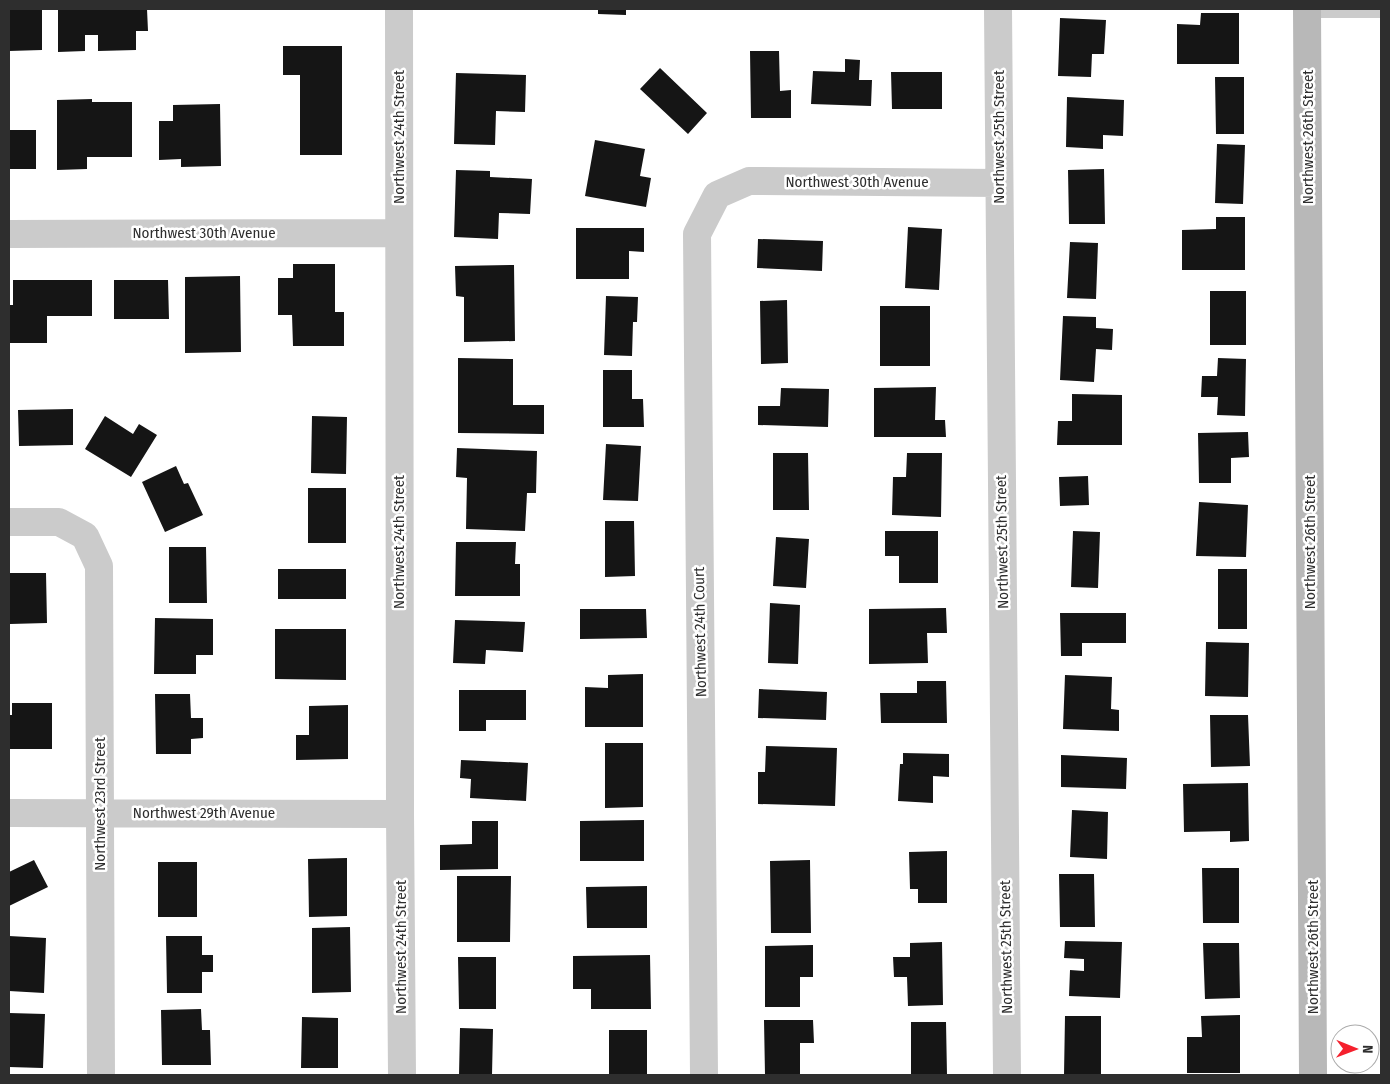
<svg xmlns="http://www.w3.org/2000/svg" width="1390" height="1084" font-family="'Fira Sans Condensed',sans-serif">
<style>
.building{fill:#151515}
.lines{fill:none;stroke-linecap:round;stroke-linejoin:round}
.lane{stroke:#cbcbcb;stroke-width:14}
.street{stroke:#cbcbcb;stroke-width:28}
.secondary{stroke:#b8b8b8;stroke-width:28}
.labels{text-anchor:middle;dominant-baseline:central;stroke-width:5;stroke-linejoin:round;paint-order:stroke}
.street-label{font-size:15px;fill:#2e2e2e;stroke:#fff}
</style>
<rect width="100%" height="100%" fill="#fff"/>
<path class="building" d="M9,9H42V50L9,51Z
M58,9H147L148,31H136V50L98,51V35H85V51L58,52Z
M598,9H626V15L598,14Z
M1201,13H1239V64H1177V24L1200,25Z
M1060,18L1106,20L1104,54H1092L1091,77L1058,76Z
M283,46H342V155H300V75H283Z
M750,51H779L780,91L791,90V118H751Z
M845,59L860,60L859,80H872L871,106L811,104L813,71L845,72Z
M660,68L707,113L688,134L640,89Z
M891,72H942V109H892Z
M456,73L526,75L525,112L496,111L495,145L454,144Z
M1215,77H1244V134H1216Z
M1067,97L1124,100L1123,136L1103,135V149L1066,147Z
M92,99V102H132V157H87V169L57,170V100Z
M220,104L221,166L181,167V159L159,160V121H173V105Z
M9,130H36V169H9Z
M595,140L645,149L640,176L651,178L646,207L585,196Z
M1217,144L1245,145L1243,204L1215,203Z
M1104,169L1105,224H1069L1068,170Z
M456,170L490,171V177L532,179L530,214L499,213L498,239L454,237Z
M1216,217H1245V270H1182V230L1216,229Z
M908,227L942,229L939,290L905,288Z
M576,228H644V252L629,251V279H576Z
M758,239L823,241L822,271L757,268Z
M1070,242L1098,243L1096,299L1067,298Z
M293,264H335V312H344V346H293L292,315H278V278H293Z
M514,265L515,341L464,342V297L456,296L455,266Z
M240,276L241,352L185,353V277Z
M13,280H92V316H47V343H9V305H13Z
M114,280H168L169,319H114Z
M1210,291H1246V345H1210Z
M606,296L638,297L637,322H633L632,356L604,355Z
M787,300L788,363L761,364L760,301Z
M880,306H930V366H880Z
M1063,316L1096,317V328L1113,329L1112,350L1096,349L1094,382L1060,380Z
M458,358L513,359V405H544V434L458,433Z
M1218,358L1246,359L1245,416L1217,415L1218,397H1201L1202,376H1217Z
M603,370H632V399H643L644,427H603Z
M936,387L935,420H945L946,437H874V388Z
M781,388L829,389L828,427L758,425V406H780Z
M1072,394L1122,395V445H1057L1058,421H1072Z
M73,409V445L19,446L18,410Z
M105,416L133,434L139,424L157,435L131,477L85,449Z
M312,416L347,417L346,474L311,473Z
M1248,432L1249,457L1231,458V483H1199L1198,433Z
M606,444L641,446L638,501L603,500Z
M457,448L537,451L536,493H527L525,531L466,529L467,478L456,477Z
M773,453H808L809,510H773Z
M907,453H942L941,517L892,515L893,477H906Z
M176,466L184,484L188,483L203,515L165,532L142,482Z
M1088,476L1089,505L1060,506L1059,477Z
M308,488H346V543H308Z
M1199,502L1248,505L1246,557L1196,556Z
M605,521H634L635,576L605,577Z
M885,531H938V583H899V556H885Z
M1073,531L1100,532L1098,588L1071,587Z
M776,537L809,539L806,588L773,586Z
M456,542H516L515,564H520V596H455Z
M169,547H206L207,603H169Z
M278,569H346V599H278Z
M1218,569H1247V629H1218Z
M10,573H46L47,623L10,624Z
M770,603L800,605L798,664L768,663Z
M946,608L947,633H927L928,663L869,664V609Z
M580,609H646L647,638L580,639Z
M1060,613H1126V643H1082V656H1061Z
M155,618L213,619V655H196V674H154Z
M455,620L525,622L523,652L486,650L485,664L453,663Z
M275,629H346V680L275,679Z
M1206,642L1249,643L1248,697L1205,696Z
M643,674V727H585V687L608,688V675Z
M1065,675L1112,677L1111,709L1119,710V731L1063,729Z
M917,681H946L947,723H881L880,693H917Z
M759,689L827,692L826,720L758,718Z
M459,690H526V720H486V731H459Z
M155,694H190L191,718H203V738L191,739V754H156Z
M12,703H52V749H9V715H12Z
M348,705V759L296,760V735H309V706Z
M1210,715H1248L1250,766L1211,767Z
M605,743H643V807L605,808Z
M766,746L837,748L835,806L758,804V772H765Z
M903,753L949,754V777L933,776V803L898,801L900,764H903Z
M1061,755L1127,758L1126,789L1061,787Z
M461,760L528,763L526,801L470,798L471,779L460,778Z
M1248,783L1249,841L1230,842V831L1184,832L1183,784Z
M1072,810L1108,812L1107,859L1070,857Z
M644,820V861H580V821Z
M472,821H498V869L440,870V845L472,844Z
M947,851V903H918V889H910L909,852Z
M347,858V916L309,917L308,859Z
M34,860L48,887L9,906V872Z
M810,860L811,933H771L770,861Z
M158,862H197V917H158Z
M1202,868H1239V923H1203Z
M1059,874H1094L1095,927H1060Z
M457,876H511L510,942H457Z
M647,886V928H587L586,887Z
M350,927L351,992L312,993V928Z
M9,936L46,938L44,993L9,991Z
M166,936H202V955H213V972H202V993H167Z
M1065,941L1122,942L1120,998L1069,996L1070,970L1084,971V959L1064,958Z
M942,942L943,1005L908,1006L907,977H894L893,957H910V943Z
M1203,943H1239L1240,998L1205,999Z
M813,945V977H800V1007H765V946Z
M650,955L651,1009H591V989H573V956Z
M458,957H496V1009H459Z
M201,1009L202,1030H210L211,1065H162L161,1010Z
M9,1013L45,1014L43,1068L9,1067Z
M1240,1015V1073H1187V1037H1202L1201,1016Z
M1065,1016H1101V1075H1064Z
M302,1017L338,1018V1068H301Z
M764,1020H813L814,1043H800V1075H765Z
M911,1022H946L947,1075H911Z
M460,1028L493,1029L492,1075H459Z
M609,1030H647V1075H609Z"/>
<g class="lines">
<path class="lane" d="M1307,11H1381"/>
<path class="street" d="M399,9L400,814L402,1075
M998,9L1007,1075
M9,234L399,233
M9,522H59L85,536L99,566L101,1075
M9,813L400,814
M704,1075L697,234L717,195L749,181L999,183"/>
<path class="secondary" d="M1307,9L1313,1075"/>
</g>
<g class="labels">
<g class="street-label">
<text transform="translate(399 137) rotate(-90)">Northwest 24th Street</text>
<text transform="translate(999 137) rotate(-90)">Northwest 25th Street</text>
<text transform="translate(1308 137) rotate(-90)">Northwest 26th Street</text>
<text x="857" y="182">Northwest 30th Avenue</text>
<text x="204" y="233">Northwest 30th Avenue</text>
<text transform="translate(399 542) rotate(-90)">Northwest 24th Street</text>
<text transform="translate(1002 542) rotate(-91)">Northwest 25th Street</text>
<text transform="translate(1310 542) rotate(-90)">Northwest 26th Street</text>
<text transform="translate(700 632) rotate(-91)">Northwest 24th Court</text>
<text transform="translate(100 804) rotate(-90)">Northwest 23rd Street</text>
<text x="204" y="813">Northwest 29th Avenue</text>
<text transform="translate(401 947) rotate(-90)">Northwest 24th Street</text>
<text transform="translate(1006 947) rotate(-91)">Northwest 25th Street</text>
<text transform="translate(1313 947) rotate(-90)">Northwest 26th Street</text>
</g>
</g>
<rect width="1390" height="1084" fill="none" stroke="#2e2e2e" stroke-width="20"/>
<g transform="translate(1355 1049) rotate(91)"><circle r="24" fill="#ffffff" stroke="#ababab"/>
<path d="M0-4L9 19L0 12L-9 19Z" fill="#f5202d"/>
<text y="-8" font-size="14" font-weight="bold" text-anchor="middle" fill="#2e2e2e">N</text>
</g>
</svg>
